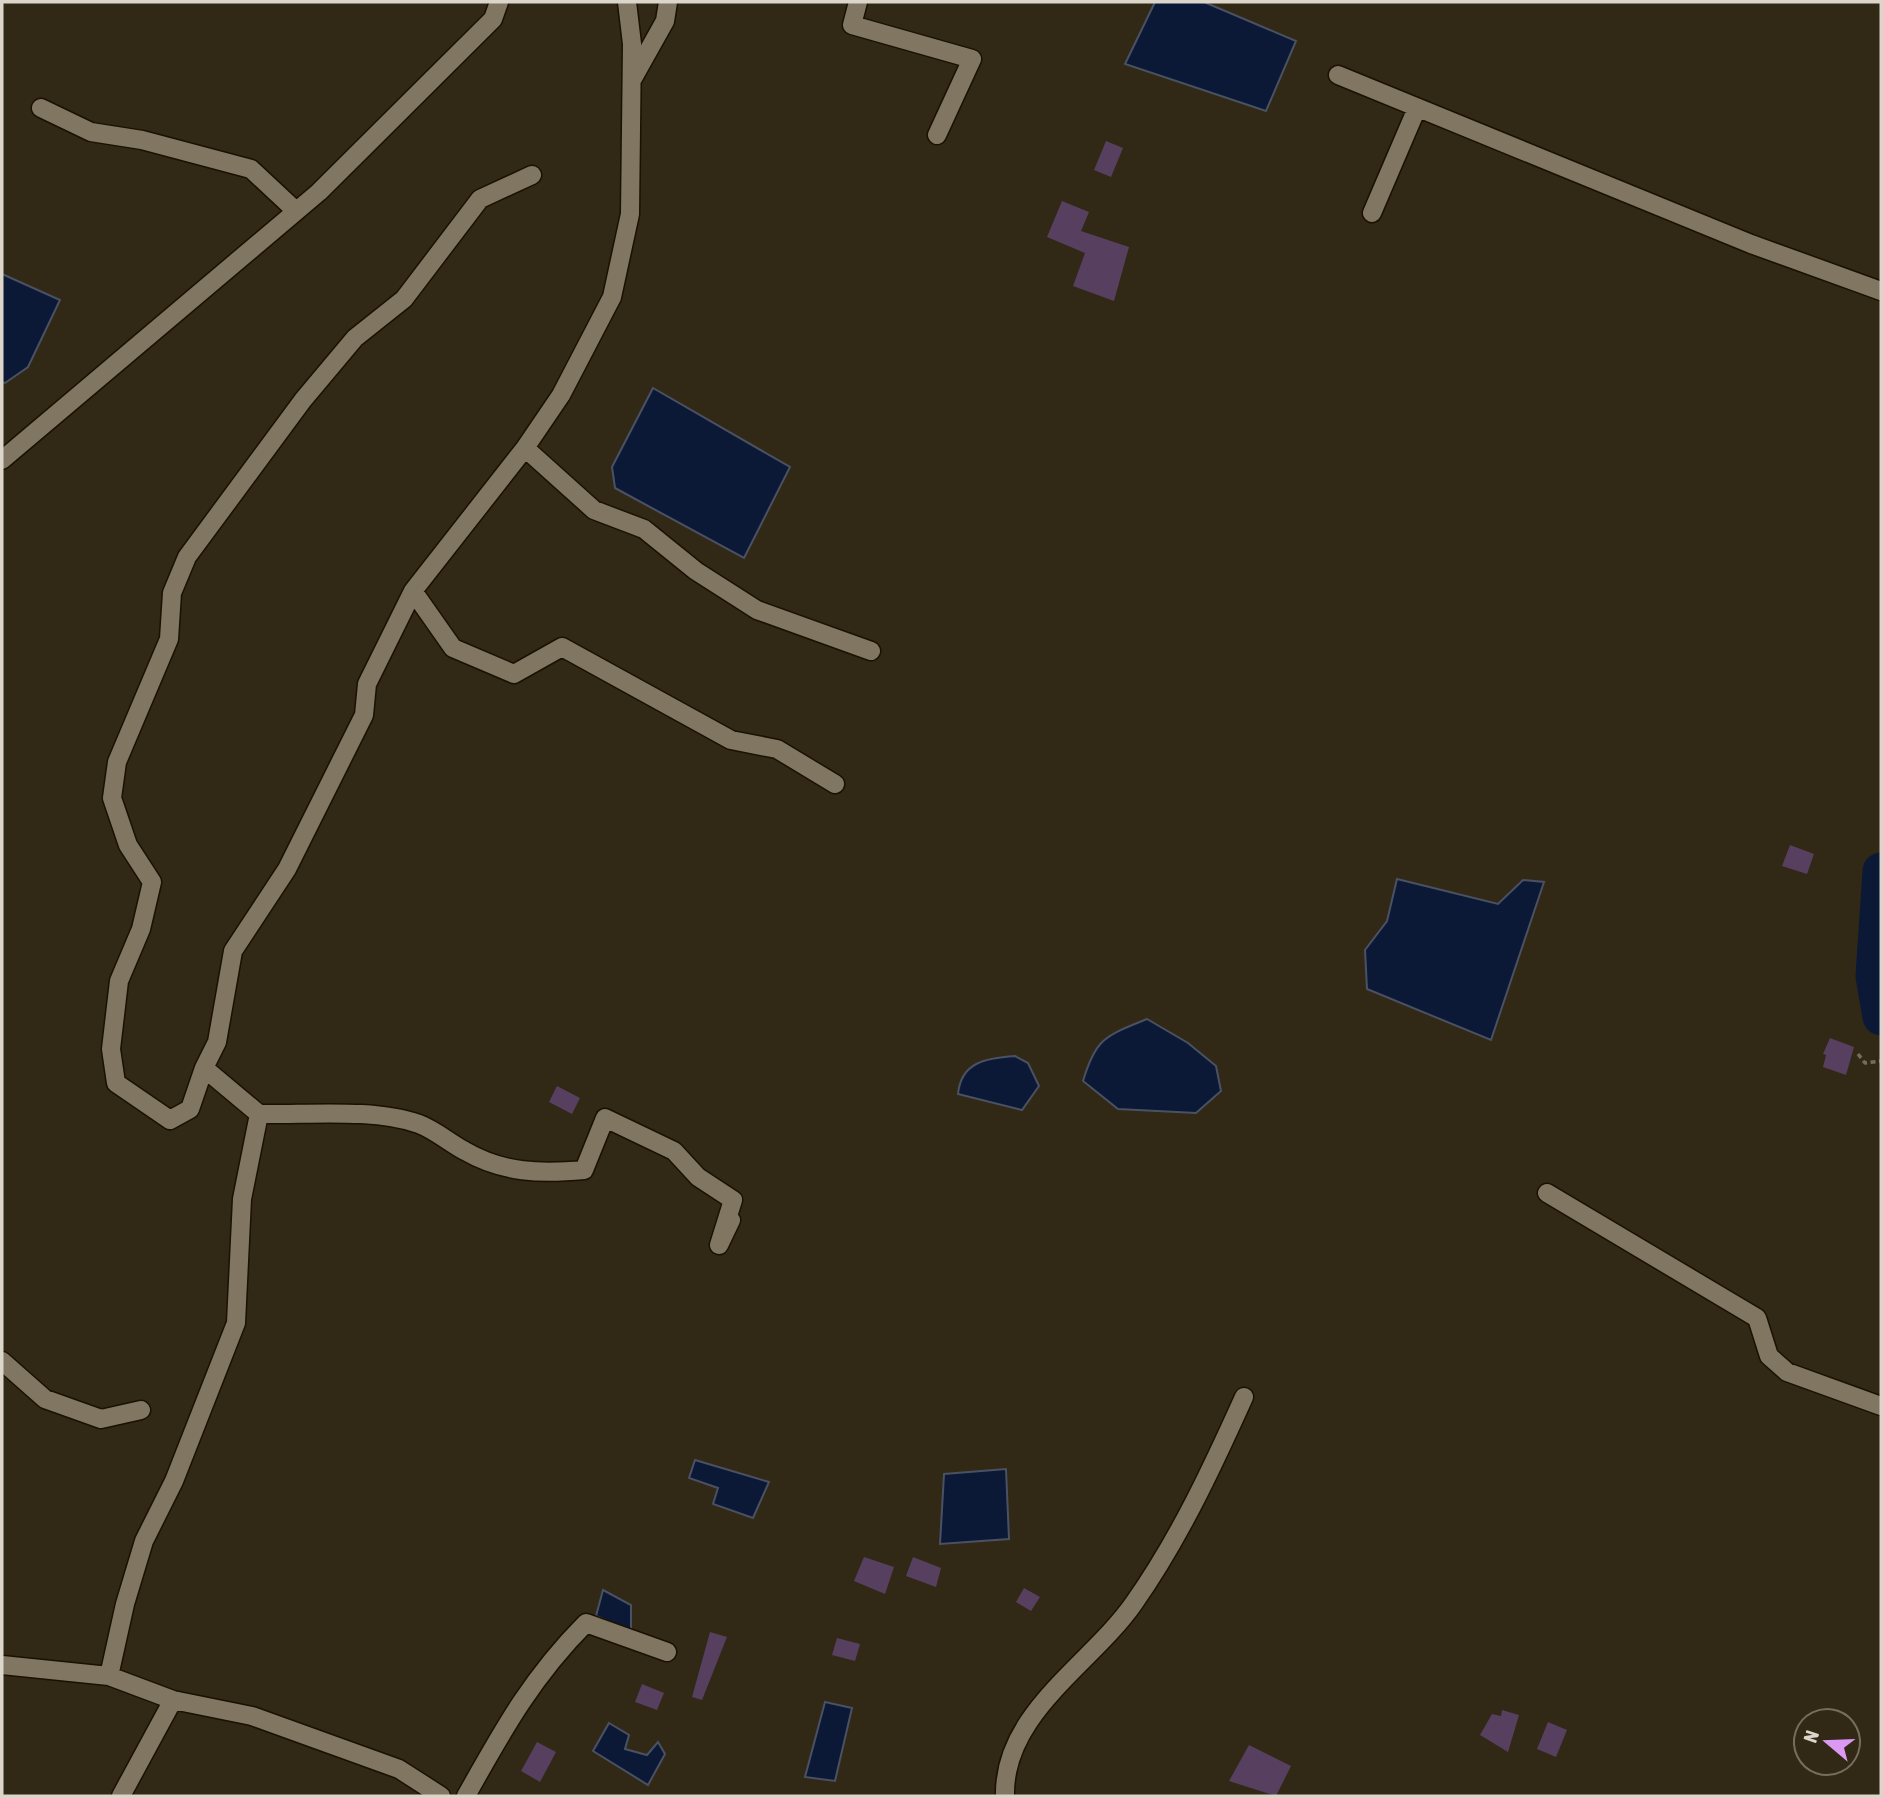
<svg xmlns="http://www.w3.org/2000/svg" width="1883" height="1798" font-family="'Asap Condensed',sans-serif">
<style>
.water{fill:#0b1937;stroke:#4a5163;stroke-width:2}
.lines{fill:none;stroke-linecap:round;stroke-linejoin:round}
.river{stroke:#0b1937;stroke-width:37}
.building{fill:#573f60}
.minor-casing{stroke:#1a1102;stroke-width:21}
.path{stroke:#756c5d;stroke-width:3.5;stroke-dasharray:5 3.5;stroke-linecap:butt}
.minor{stroke:#817661;stroke-width:18}
</style>
<rect width="100%" height="100%" fill="#322816"/>
<path class="water" d="M1155,2H1204L1296,41L1266,111L1125,64Z
M2,274L60,300L28,367L5,383L2,382Z
M653,388L790,467L744,558L615,488L612,467Z
M1397,879L1498,904L1523,880L1544,882L1491,1040L1367,989L1365,950L1387,921Z
M1147,1019L1188,1043L1216,1066L1221,1091L1196,1113L1118,1109L1083,1081C1096,1037 1106,1036 1147,1019Z
M1015,1056L1028,1063L1039,1086L1022,1110L958,1094C961,1062 986,1058 1015,1056Z
M695,1460L769,1482L753,1518L713,1504L718,1488L689,1478Z
M1006,1469L1009,1539L940,1544L944,1474Z
M603,1590L631,1605V1631L596,1616Z
M825,1702L852,1708L835,1781L805,1777Z
M609,1723L629,1735L625,1749L647,1755L658,1742L665,1754L648,1785L593,1751Z"/>
<g class="lines">
<path class="river" d="M1881,871L1874,976L1881,1017"/>
</g>
<path class="building" d="M1106,141L1123,148L1111,177L1094,170Z
M1062,201L1089,212L1081,231L1129,247L1114,301L1073,286L1085,253L1047,237Z
M1790,845L1814,854L1807,874L1782,866Z
M1830,1038L1854,1047L1846,1075L1823,1067L1826,1055L1823,1054Z
M557,1086L580,1098L572,1114L549,1102Z
M864,1557L894,1567L885,1594L854,1581Z
M913,1557L941,1568L936,1587L906,1576Z
M1024,1588L1040,1597L1031,1611L1016,1602Z
M710,1632L727,1637L702,1700L692,1697Z
M837,1638L860,1644L855,1661L832,1655Z
M642,1684L664,1693L657,1710L635,1702Z
M1502,1710L1519,1715L1508,1752L1480,1735L1492,1714L1501,1716Z
M1548,1722L1567,1730L1556,1757L1537,1749Z
M537,1742L556,1752L540,1782L521,1771Z
M1249,1745L1291,1766L1276,1796L1229,1781Z"/>
<g class="lines">
<g class="minor-casing">
<path id="minor" d="M858,2L852,25L972,59L937,135
M1338,75L1751,244L1881,291
M632,80L665,21L668,2
M41,108L91,132L142,140L251,169L296,211
M1372,213L1417,108
M525,448L594,510L644,529L696,571L757,610L871,651
M2,460L319,192L493,19L499,2
M413,591L453,648L514,674L562,647L731,740L777,749L835,784
M204,1068L190,1109L170,1120L116,1083L111,1049L119,981L141,929L152,882L128,845L112,798L117,762L169,639L172,593L187,557L303,400L355,338L404,299L480,199L532,175
M259,1114C307,1115 374,1108 419,1124C435,1130 450,1143 465,1151C503,1173 541,1174 584,1170L605,1118L674,1151L698,1177L733,1200L719,1245L731,1220
M1547,1193L1757,1318L1769,1356L1787,1372L1881,1406
M2,1361L45,1399L101,1419L141,1410
M2,1665L109,1676L173,1700L252,1716L399,1769L441,1796
M109,1676L125,1604L144,1541L174,1481L236,1323L242,1199L259,1114L204,1068L217,1042L233,951L287,869L364,715L367,684L413,591L525,448L561,395L612,297L630,214L632,44L627,2
M121,1796L173,1700
M466,1796C503,1730 532,1677 586,1623L667,1652
M1005,1796C1003,1713 1091,1665 1134,1603C1179,1539 1212,1468 1244,1397"/>
</g>
<path class="path" d="M1858,1054L1865,1063L1881,1061"/>
<use href="#minor" class="minor"/>
</g>
<rect width="1883" height="1798" fill="none" stroke="#dcd5ca" stroke-width="7"/>
<g transform="translate(1827 1742) rotate(289)"><circle r="33" fill="#322816" stroke="#766d5e" stroke-width="2"/>
<path d="M0-5L12 26L0 18L-12 26Z" fill="#dc99f4"/>
<text y="-10" font-size="19" font-weight="bold" text-anchor="middle" fill="#dcd5ca">N</text>
</g>
</svg>
